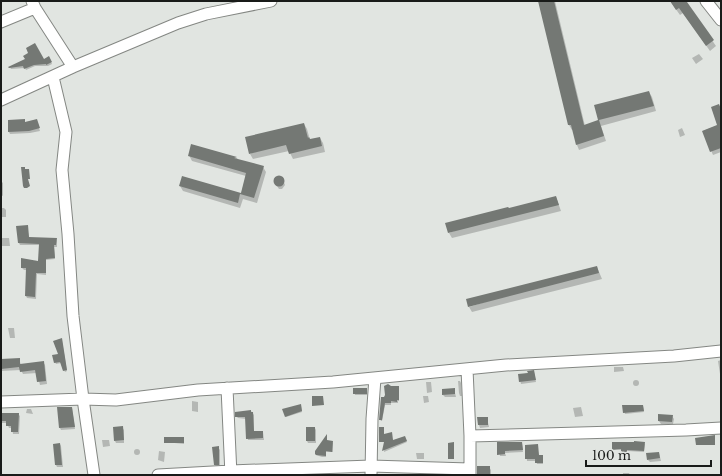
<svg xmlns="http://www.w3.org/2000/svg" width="722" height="476" font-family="'Libre Baskerville',serif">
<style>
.shadow{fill:#0003}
.building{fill:#747874}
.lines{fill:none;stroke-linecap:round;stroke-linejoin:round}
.minor-casing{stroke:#848783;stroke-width:13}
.minor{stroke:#fff;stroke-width:11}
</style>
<rect width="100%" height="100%" fill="#e1e5e1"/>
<path class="shadow" d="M539,1H555L585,126L599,121L595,106L649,92L652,97L656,111L601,126L606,141L579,150L577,145L573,130H572L569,125Z
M670,1H685L716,46L710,51L683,13L680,15Z
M699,54L703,59L696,64L692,58Z
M49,57L52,64L48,66H35L26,70L25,68L11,69L10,67L26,59L44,60Z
M721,110V152L713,155L703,131L719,125Z
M37,122L40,131L30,133L10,134L9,132L26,123Z
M304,124L307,129L310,140L320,138L323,143L325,152L293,159L289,151L253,159L250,154Z
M682,128L685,135L680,137L678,130Z
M192,145L237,158L238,160L263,167L266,172L257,203L243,199L240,208L183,191L180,186L241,194L246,176L192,161L189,155Z
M280,177L282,178L285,185L282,189H279L275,183V179Z
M1,181L3,183V196L1,195Z
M556,197L561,211L452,238L449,233L509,210Z
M1,208H4L6,210V217H1Z
M27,226L29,238L56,239L57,241V247H54L55,259L46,260V275L37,274L36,299L27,298L26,296L27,270H24L22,268L39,262L40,245H20L19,243Z
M1,238H9L10,246H1Z
M597,267L602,279L472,312L469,307Z
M8,328H14L15,338H10Z
M62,341L67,371L65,372L61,363L56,364L55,362L59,355Z
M19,359L21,365L43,362L45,365L47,384L40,385L37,373L23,374L21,370L1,371V360Z
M721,360V374H720L718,361Z
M614,367H623L624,371L614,372Z
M534,372L536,382L521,384L519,375Z
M633 383a3 3 0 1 1 6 0a3 3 0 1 1-6 0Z
M458,381H460L461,383L462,396H460L459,393Z
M426,382H431L432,392L427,393Z
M391,387H398L399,388V401H398V403H391V405H385L382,421H381L380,419L385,398Z
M354,389H367V395H355Z
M454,389L456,397H445L443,395Z
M423,396H428L429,402L424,403Z
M192,401L198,402V412L192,411Z
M301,406L302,412L286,417L284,410Z
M623,406H643L644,412L625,414Z
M581,407L583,416L575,417L573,408Z
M59,408H72L75,429L61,430L60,428Z
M27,409H31L33,414L26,413Z
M251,411L254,415V432H263L264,440H248L246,419L238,418L236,416Z
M1,414H18L20,416L19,434H13L12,428H9L7,423H1Z
M672,416L674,419L673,424H661L659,421Z
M487,418L489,427L480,428L479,425Z
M122,427L124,430V443H116L115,441Z
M315,428L316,430V443H308L307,441Z
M327,435V441L333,443V452H326V457H322L316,455Z
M384,435L393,441L404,437L407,442L384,452L385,442H380Z
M184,439V444L165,442Z
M102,440H109L110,446L103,447Z
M498,443H522L523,452L505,453L506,456H500Z
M60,444L61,446L63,467H57L56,465Z
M645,444L644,452L627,451V453H622V450L613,449Z
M526,446L539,456H543V464H537L536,461H527Z
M218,447L220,450V467H216L215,465Z
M134 452a3 3 0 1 1 6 0a3 3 0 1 1-6 0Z
M159,451L165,452L164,462L158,460Z
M416,453H424V459H417Z
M659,453L661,461L650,462L648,460Z
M489,467L491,470V475H479L478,473Z
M623,473H629L630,475H623Z"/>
<path class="building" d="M538,1H554L584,125L598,120L594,105L649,91L654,106L599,120L604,136L576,145L571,125H568Z
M670,1H689L687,2L714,40L706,46L679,8L676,10Z
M35,43L44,59L49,56L52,62L46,65V64L34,65L24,69L23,66L9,68L8,67L25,59L23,56L28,53L26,48Z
M719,104L721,109V148L710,152L702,131L717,125L711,107Z
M25,119V122L37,119L40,128L29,131L8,132V120Z
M304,123L308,138L309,137L310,139L320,137L322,146L289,154L286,145L249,154L245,137Z
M191,144L237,157L234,158L264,166L254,198L240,194L238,203L179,186L182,176L241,193L246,173L188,156Z
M21,167H25V169H29L30,179H28L30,186L27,188H24L23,186Z
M273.5 181a5.5 5.5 0 1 1 11 0a5.5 5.5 0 1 1-11 0Z
M556,196L559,205L448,233L445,223L508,207L509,208Z
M28,225L29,237L57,238L56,245H54L55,258L46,259V273H36L35,297L25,296L26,268H21V258L38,261L39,244L18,243L16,226Z
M597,266L599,273L468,307L466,299Z
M62,338L67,370L63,371L60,362L54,363L52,355L58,354L53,341Z
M20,358V364L44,361L46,381L37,382L35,370L20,372L19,367L1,369V359Z
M534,370L536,380L519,382L518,374L528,373L527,371Z
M388,384L391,386H399V400H397V402L391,401V403H385L382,420H379L381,397H384L385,395L384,386Z
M353,388H367V394H353Z
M455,388V394L442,395V389Z
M312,396H323L324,405L312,406Z
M301,404L302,411L285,417L282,409Z
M622,405H643L644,411L623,413Z
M57,407H72L75,427L59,428Z
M251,410V412H253L254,431H263V438L246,439L245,417H235V412Z
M1,413H19L18,432H11V426H6V421H1Z
M658,414L673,415L672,422L658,421Z
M477,417H488V425H478Z
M123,426L124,440L114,441L113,427Z
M306,427H315V441H306Z
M379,427H384V434L392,432L393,440L405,436L407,441L382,451L384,442H379Z
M327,434V440L333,441L332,452L326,451V456L316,455L315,454V451Z
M715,435V445H696L695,438Z
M164,437H184V443H164Z
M634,441L645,442L644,451L627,450V452H621V449L612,450V442H634Z
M454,442V459H448V443Z
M497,442H522L523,450L505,451V454L497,455Z
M60,443L62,465H55L53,444Z
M538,444L539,455H543V463H535V459H525V445Z
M219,446V465H214L212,447Z
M659,452L660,458L647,460L646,453Z
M477,466H490V474H477Z"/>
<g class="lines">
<g class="minor-casing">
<path id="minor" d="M32,1L35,8L73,67
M706,1L721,20
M1,22L35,8
M53,77L66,132L62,170L68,234L73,316L83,399L94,475
M1,100L73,67L178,23L206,14L271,1
M467,369L470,436V475
M227,388L231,475
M1,402L83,399L116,400L198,390L333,382L506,365L674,356L721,351
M470,436L686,430L721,428
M158,475L231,471L371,466L469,469
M371,475L372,419L375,378"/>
</g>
<use href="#minor" class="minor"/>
</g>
<rect width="722" height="476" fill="none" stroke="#191b19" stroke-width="4"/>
<path d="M586 460v6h125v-6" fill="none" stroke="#191b19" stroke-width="2"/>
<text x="592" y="460" font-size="12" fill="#191b19" stroke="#e1e5e1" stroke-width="3" paint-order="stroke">100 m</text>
</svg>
